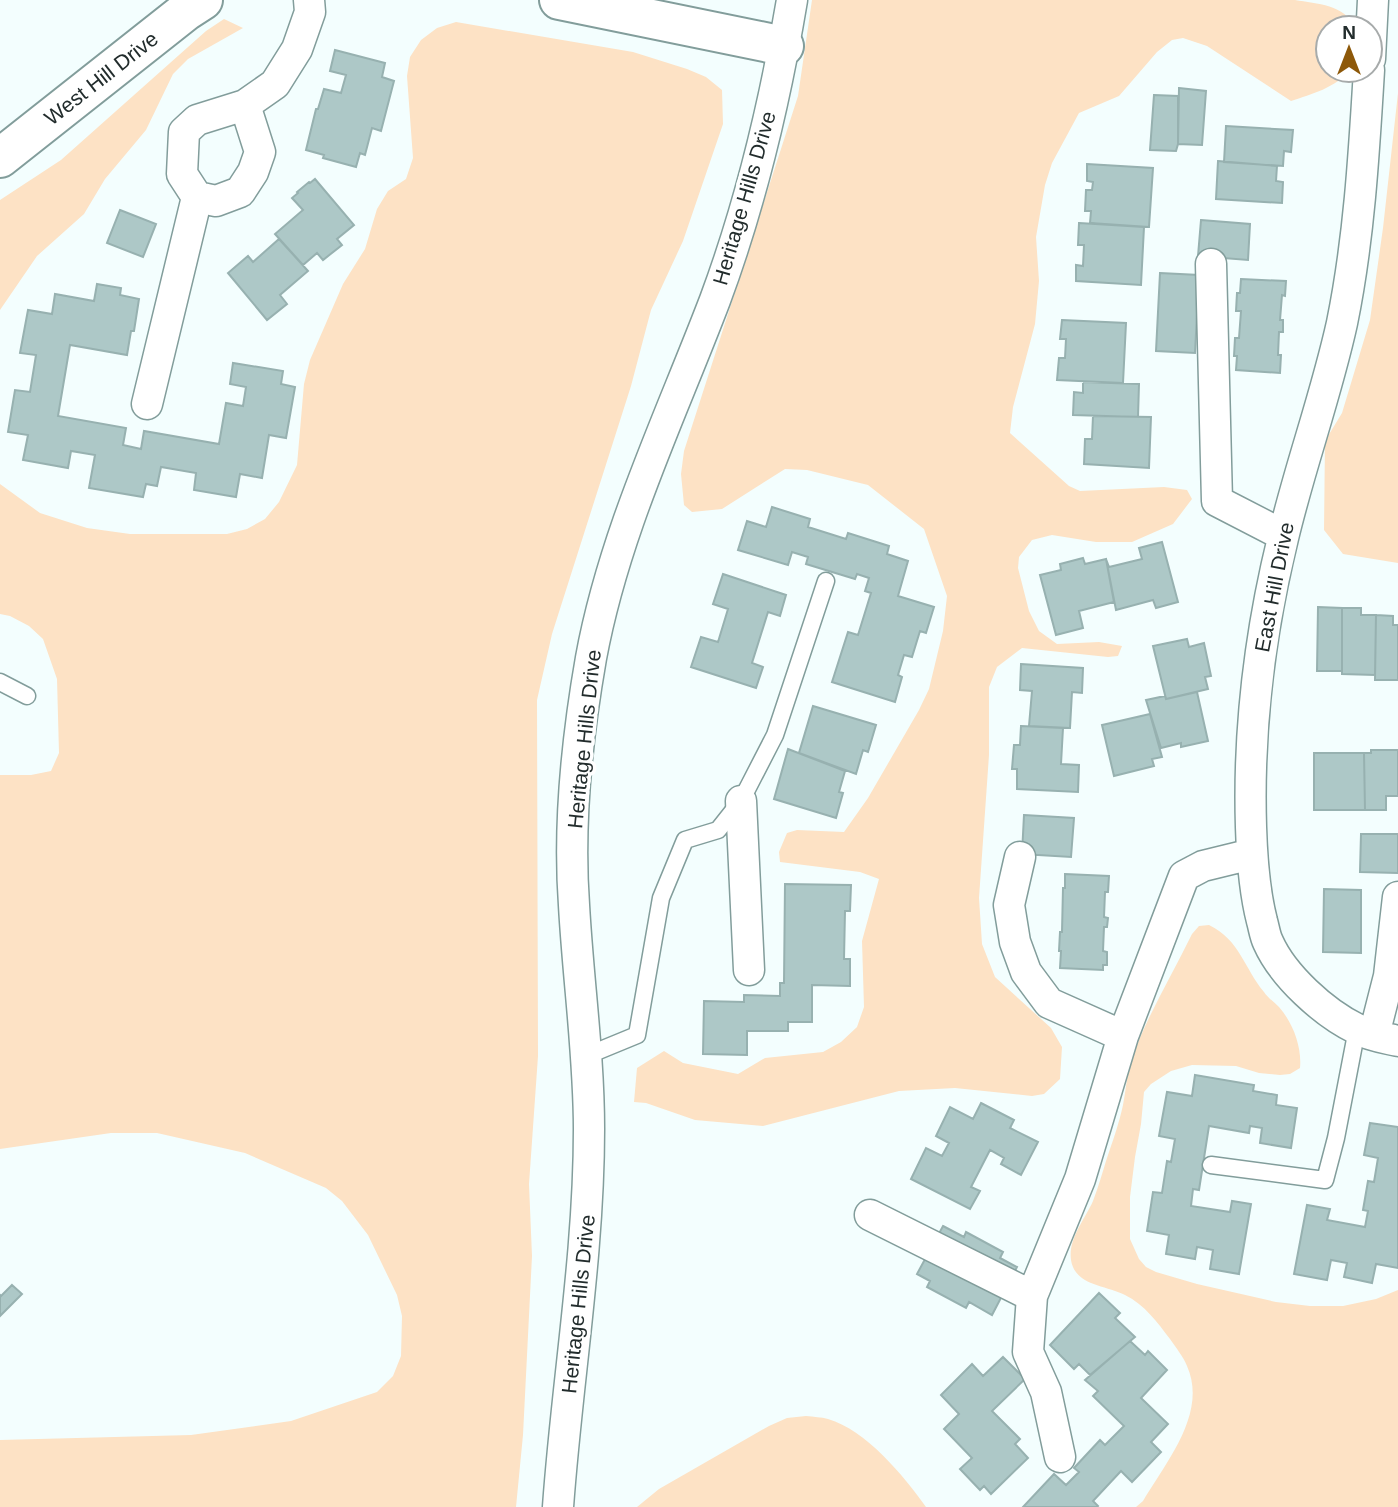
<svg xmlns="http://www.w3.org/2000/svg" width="1398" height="1507" font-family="Helvetica,sans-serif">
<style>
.green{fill:#fde2c5}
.building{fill:#adc8c7;stroke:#97b1b0;stroke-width:2}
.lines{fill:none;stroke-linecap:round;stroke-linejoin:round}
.lane-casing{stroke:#829d9b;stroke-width:19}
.street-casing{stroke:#829d9b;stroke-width:33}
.secondary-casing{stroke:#829d9b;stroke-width:42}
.lane{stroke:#fff;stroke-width:16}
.street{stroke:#fff;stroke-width:30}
.secondary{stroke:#fff;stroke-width:38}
.labels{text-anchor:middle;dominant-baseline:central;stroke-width:7;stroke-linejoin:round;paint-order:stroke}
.street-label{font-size:21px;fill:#222c2c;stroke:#fff}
</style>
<rect width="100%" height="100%" fill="#f3fefe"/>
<path class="green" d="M812,0H1295C1317,4 1345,4 1355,28H1328V70H1350C1335,88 1312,94 1291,101L1207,46L1183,38L1172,40L1157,52L1119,96L1079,113L1052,163L1045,185L1036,237L1039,281L1035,324L1013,407L1010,433L1069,486L1080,491L1164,487L1187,490L1192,499L1173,524L1132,542H1096L1052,535L1032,540L1019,557L1018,568L1029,611L1039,631L1057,644L1099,642L1122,646L1118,656L1108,657L1022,648L997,667L989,687V755L979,898L982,944L995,977L1051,1028L1062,1047L1060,1079L1044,1094L1032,1096L955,1088L899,1091L763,1126L695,1120L646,1103L634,1102L637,1068L664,1051L683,1063L738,1074L765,1058L823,1052L841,1042L857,1027L864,1007L862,941L879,879L860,872L780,862L779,852L787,833L797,830L844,832L868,798L919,710L929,689L943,631L947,596L924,529L868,485L807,470L785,469L722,509L692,512L684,505L681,474L684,451L798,96Z
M224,19L243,28L188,59L173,74L146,130L105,179L84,214L37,256L0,310V200L61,160L206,31Z
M456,22L633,52L687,69L706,77L722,90L723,124L683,241L651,310L631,386L552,634L537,700L538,1056L529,1184L532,1256L523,1435L516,1507H0V1440L191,1435L291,1421L377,1392L393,1376L401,1356L402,1316L397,1295L368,1235L342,1201L326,1188L245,1153L157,1133H111L0,1149V775H31L51,771L59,753L57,679L43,639L29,626L10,616L0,614V484L40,513L87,528L130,534H227L247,529L265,519L279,502L297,465L304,384L310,360L343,284L365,249L377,209L388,191L406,179L413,158L407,76L410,57L421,40L437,28Z
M1398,93V563L1343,554L1324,530L1325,441L1342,413L1370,320L1383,228Z
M1209,925C1240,940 1244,968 1264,992C1268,998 1274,1002 1279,1007C1293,1023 1302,1047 1300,1068L1290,1074L1280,1075L1259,1073L1236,1066L1192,1065L1171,1071L1151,1084L1144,1092L1141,1124L1135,1157L1130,1197V1239L1139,1259L1146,1267L1156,1272L1197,1284L1276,1302L1310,1306H1343L1376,1299L1398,1290V1507H1136L1143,1501C1166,1462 1208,1413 1187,1366C1183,1356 1176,1348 1170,1339C1157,1322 1145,1305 1125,1295C1106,1285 1075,1286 1071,1260C1068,1239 1085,1219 1093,1201C1098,1188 1102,1174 1106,1161C1112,1143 1119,1124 1123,1105C1126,1090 1127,1073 1132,1058C1147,1016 1172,975 1192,934L1199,926Z
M806,1416C814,1417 821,1417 828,1419C866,1430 904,1476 926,1507H637L659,1489L769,1426L787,1418Z"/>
<path class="building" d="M335,50L385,63L382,77L394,81L381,131L372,128L365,155L360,153L356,167L323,158L324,155L306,150L316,109H318L324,89L341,93L346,75L330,71Z
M1179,88L1206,91L1202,145L1178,144Z
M1154,95L1178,96V144L1176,151L1150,150Z
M1226,126L1293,130L1291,152L1284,151L1283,166L1224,162Z
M1218,161L1277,166L1276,181L1283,182L1282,203L1216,199Z
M1087,164L1153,168L1149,227L1090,223L1091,211H1085L1086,190H1092L1093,182L1087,181Z
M315,179L354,225L337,239L342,245L323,260L317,253L303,265L275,234L303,210L292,198L298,193L297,192L309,182L310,183Z
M120,210L156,224L143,257L107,243Z
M1201,220L1250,224L1248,260L1198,256Z
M1079,223L1144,227L1141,285L1076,281V265L1083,266L1084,245H1078Z
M279,239L308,271L280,295L287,304L267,320L228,273L248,256L253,262Z
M1160,273L1199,275L1195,353L1156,351Z
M1241,279L1286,281L1285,296L1282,295L1280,320H1283V332H1279L1278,355H1281L1280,373L1236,370L1237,356H1234L1235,338H1239L1241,311H1236L1237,293H1240Z
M97,284L121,288L120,295L139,299L134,331H131L127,355L70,345L58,416L126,428L123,445L141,449L144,431L219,444L226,403L243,406L246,387L230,384L233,363L283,371L281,384L295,387L286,438L269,435L262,478L240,474L236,497L194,490L196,473L161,467L157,486L146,484L143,497L89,488L95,455L71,451L68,468L23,460L28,435L8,432L15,390L30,392L36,355L20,353L28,310L52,314L55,294L94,301Z
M1062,320L1126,323L1123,383L1057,380L1059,358H1065L1066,339H1060Z
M1083,382L1139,384L1138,417L1073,415L1074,392L1083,393Z
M1093,416L1151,417L1149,468L1084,464L1085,439H1092Z
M772,507L810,519L808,527L846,539L848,533L889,546L887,554L908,561L898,596L934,607L926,633L920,631L912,657L904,655L898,675L902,677L895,702L832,682L848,632L858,635L871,593L865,591L869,578L857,574L855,579L806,564L808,557L792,552L788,565L738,550L747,521L766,527Z
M1162,542L1178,602L1156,608L1153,600L1116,610L1106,559L1109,567L1142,559L1139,548Z
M1083,558L1085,564L1106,559L1114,602L1079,611L1083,628L1056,635L1040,575L1061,570L1060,564Z
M723,574L786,595L780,616L768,612L752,663L763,667L756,688L691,667L701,637L718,642L728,609L713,604Z
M1318,607L1342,608V671H1317Z
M1342,608H1361V615H1376L1375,675L1342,674Z
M1376,615L1393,616V625H1398V680H1375Z
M1187,639L1189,647L1204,643L1211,676L1205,677L1208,689L1166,699L1153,646Z
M1021,664L1083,668L1082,693L1072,692L1070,728L1029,726L1032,691L1020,690Z
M1197,692L1208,741L1181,747V743L1161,748L1146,700L1165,696L1166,699Z
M813,706L876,725L868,752L863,750L856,774L799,753Z
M1150,714L1162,757L1152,759L1154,766L1114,776L1102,725Z
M1021,726L1063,728L1061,764L1079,765L1078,792L1017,789V769H1012L1014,745H1020Z
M788,749L845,771L839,792L843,793L836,818L774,799Z
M1371,750H1398V796H1386V810H1365L1364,753H1371Z
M1314,753H1364L1365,810H1314Z
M1024,815L1074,818L1071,857L1022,854Z
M1361,834H1398V873L1360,872Z
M1065,874L1109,876L1108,892H1105L1104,917L1108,918L1107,927H1104L1103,951L1107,952V965H1103V970L1060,968L1061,951H1059L1060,932H1062L1063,888H1065Z
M785,884L851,885L850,911H845L844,959H850V986L812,985V1022H788V1031H747V1055L703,1054L704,1001L744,1002V995L780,996V983H784Z
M1324,889L1361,890V953L1323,952Z
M1195,1075L1254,1085L1253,1091L1277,1095L1276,1105L1297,1108L1291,1148L1260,1143L1262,1128L1250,1126L1249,1133L1209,1126L1199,1190L1193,1189L1191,1206L1230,1212L1232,1201L1251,1204L1239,1274L1210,1269L1213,1250L1197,1247L1195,1259L1166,1254L1169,1235L1147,1231L1153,1192L1162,1193L1167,1161L1171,1162L1175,1139L1159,1136L1167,1092L1192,1096Z
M981,1103L1014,1120L1010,1128L1038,1142L1021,1175L1001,1164L1004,1158L990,1150L971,1187L980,1191L970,1209L911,1179L926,1148L942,1156L949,1143L936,1136L950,1107L973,1119Z
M1370,1123L1398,1127V1268L1376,1264L1372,1283L1344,1277L1347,1263L1331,1260L1327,1280L1294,1274L1307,1205L1330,1209L1327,1220L1365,1227L1368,1211L1363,1210L1368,1181L1374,1182L1378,1158L1364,1155Z
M943,1226L964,1237L966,1232L1003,1252L1000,1258L1017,1267L992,1315L969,1302L966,1308L927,1287L930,1281L917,1274Z
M12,1285L22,1294L0,1316V1295L1,1296Z
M1099,1293L1120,1313L1115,1318L1135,1337L1090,1375L1079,1364L1074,1369L1050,1345Z
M1130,1341L1145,1355L1148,1351L1167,1370L1141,1398L1168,1424L1151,1442L1161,1452L1132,1482L1121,1471L1093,1501L1098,1506L1097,1507H1023L1054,1474L1066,1485L1079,1472L1074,1468L1100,1440L1105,1445L1124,1426L1093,1396L1098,1391L1085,1380Z
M1003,1357L1025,1379L992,1411L1020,1439L1015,1444L1028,1458L991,1494L984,1486L980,1490L960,1469L972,1458L944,1429L959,1414L941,1395L972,1364L983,1376Z"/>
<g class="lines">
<g class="lane-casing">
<path id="lane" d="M0,682L27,696
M586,1056L637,1035L661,898L685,840L718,830L741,801L775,735L826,581
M1211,1165L1325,1180L1336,1138L1357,1029"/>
</g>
<g class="street-casing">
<path id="street" d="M1370,59L1373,0
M1369,70C1364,154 1359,240 1342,323C1326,396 1300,466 1283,538C1260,632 1248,730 1251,827C1252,859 1254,890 1262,921C1264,928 1265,936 1268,942C1283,976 1324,1013 1357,1029C1370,1036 1385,1038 1398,1041
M245,105L260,152L253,172L240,192L216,201L197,197L182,174L184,132L197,120L245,105L275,84L297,49L310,12L309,0
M1211,264L1217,501L1283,535
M147,404L197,197
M741,801L749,970
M1020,857L1009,905L1015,942L1026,972L1049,1003L1123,1036
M1374,1035L1389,976L1398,897
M870,1215L1032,1296
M1060,1457L1046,1392L1028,1352L1032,1296L1080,1179L1123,1036L1184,876L1203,866L1252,854
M558,1507C567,1381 589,1256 589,1129C589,1054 578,979 574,905C568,823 577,738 591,658C614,533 670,418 715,300C751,203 775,102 792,0"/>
</g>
<g class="secondary-casing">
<path id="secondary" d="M559,0L784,46
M0,158L186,11L203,0"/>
</g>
<use href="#lane" class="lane"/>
<use href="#street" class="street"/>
<use href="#secondary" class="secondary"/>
</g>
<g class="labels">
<g class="street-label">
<text transform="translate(101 78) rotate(-38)">West Hill Drive</text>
<text transform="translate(744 198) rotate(-74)">Heritage Hills Drive</text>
<text transform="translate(1274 587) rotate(-79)">East Hill Drive</text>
<text transform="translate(584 739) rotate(-84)">Heritage Hills Drive</text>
<text transform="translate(578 1304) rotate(-84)">Heritage Hills Drive</text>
</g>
</g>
<g transform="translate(1349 49)"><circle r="33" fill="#ffffff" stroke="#a7abab" stroke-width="2"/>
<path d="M0-5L12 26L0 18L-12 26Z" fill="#8d5809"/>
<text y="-10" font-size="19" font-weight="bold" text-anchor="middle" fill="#222c2c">N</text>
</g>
</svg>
